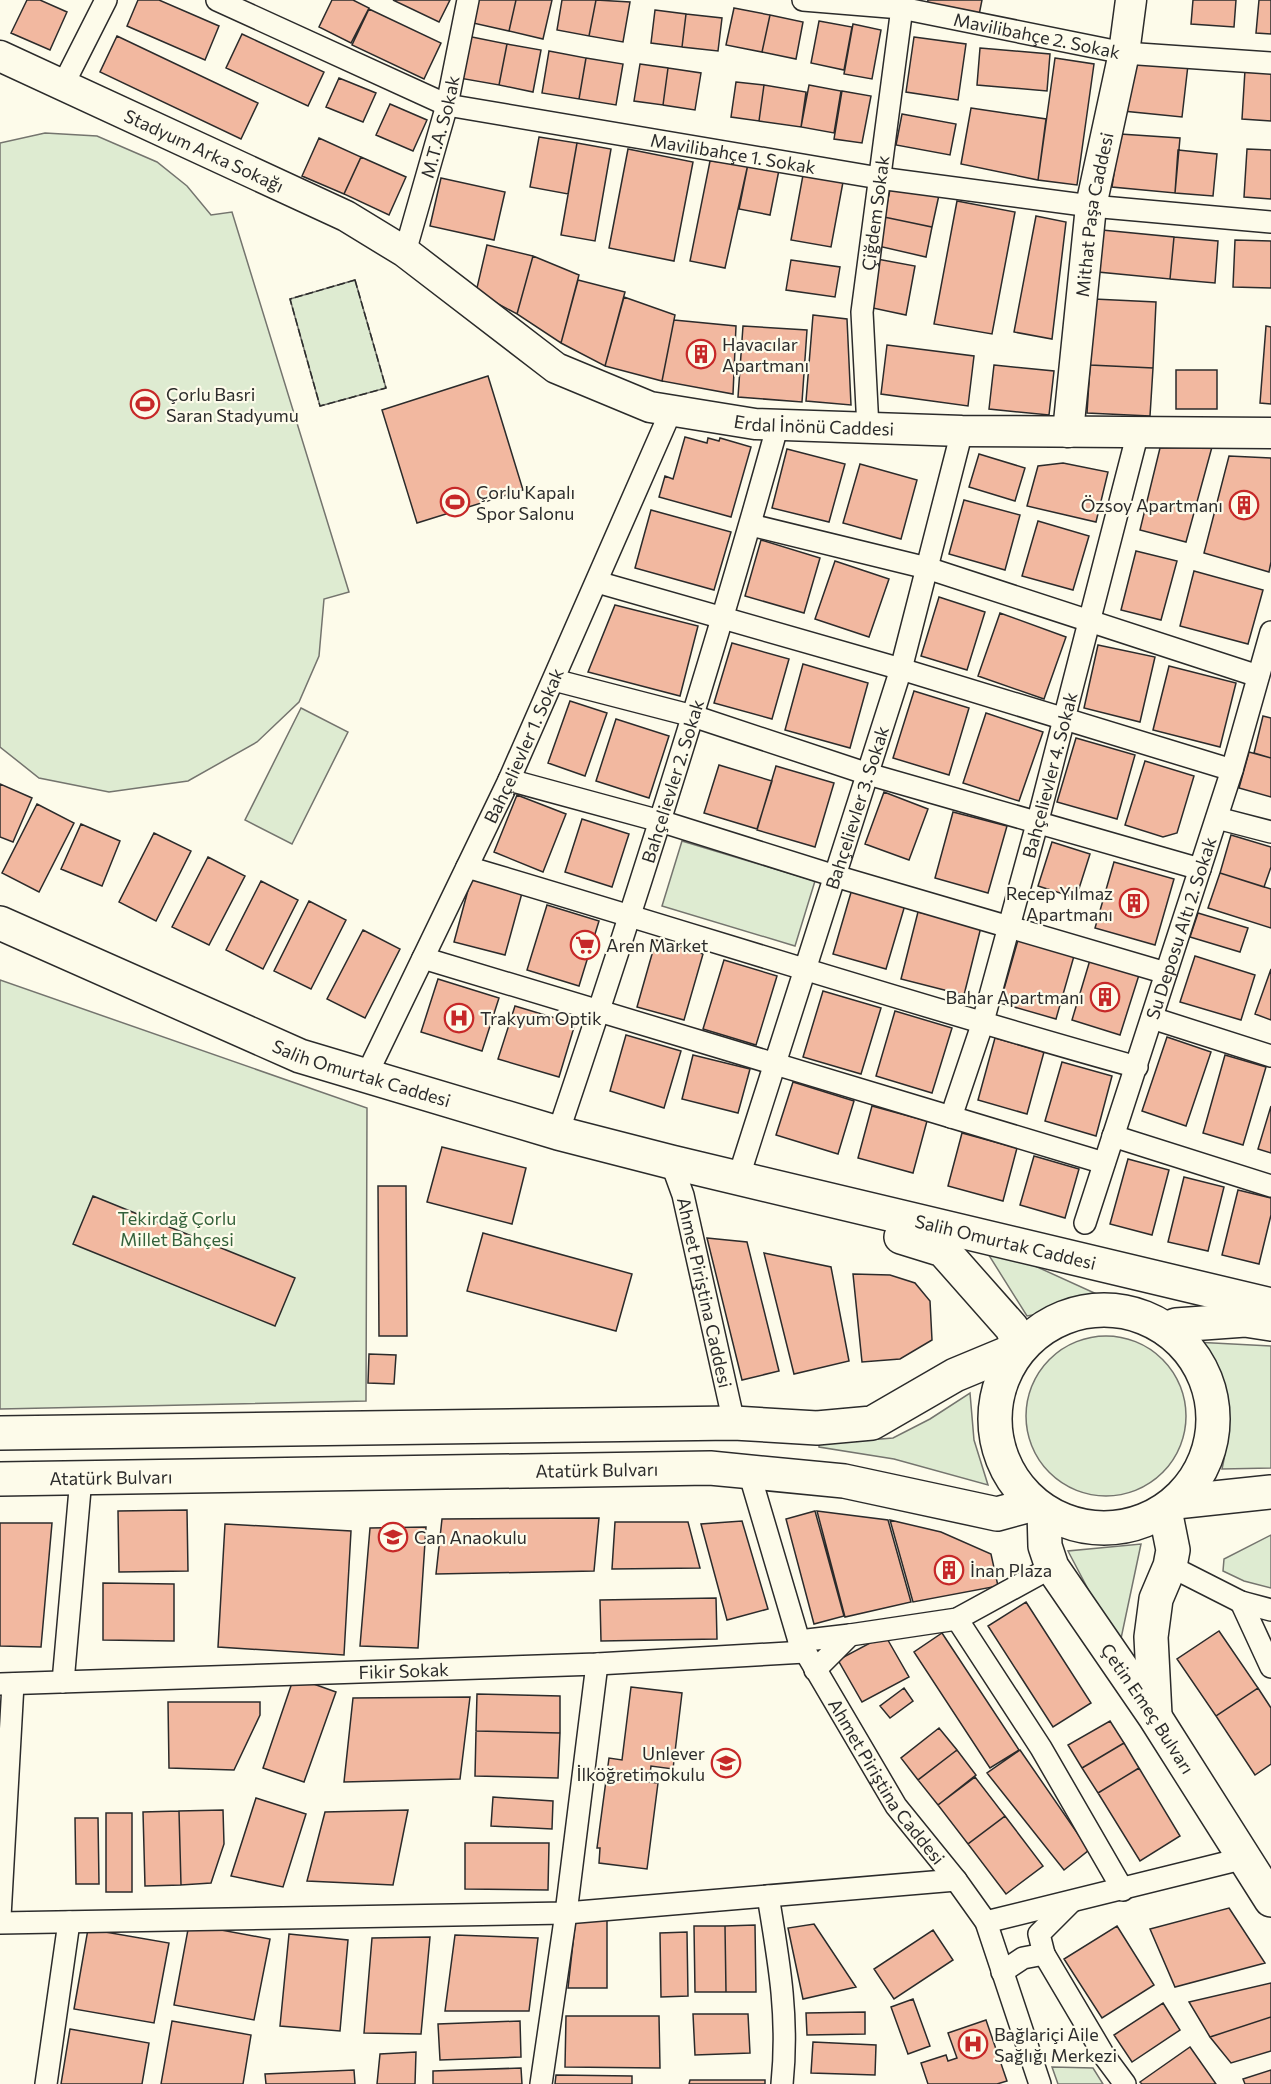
<svg xmlns="http://www.w3.org/2000/svg" width="1271" height="2084" font-family="Commissioner,sans-serif">
<style>
.green{fill:#deebd1;stroke:#74746e;stroke-width:1.5}
.building{fill:#f2b8a0;stroke:#2b2b2b;stroke-width:1.5}
.lines{fill:none;stroke-linecap:round;stroke-linejoin:round}
.street-casing{stroke:#2b2b2b;stroke-width:24}
.secondary-casing{stroke:#2b2b2b;stroke-width:33}
.primary-casing{stroke:#2b2b2b;stroke-width:36}
.street{stroke:#fdfbea;stroke-width:21}
.secondary{stroke:#fdfbea;stroke-width:30}
.primary{stroke:#fdfbea;stroke-width:33}
.fence{stroke:#2b2b2b;stroke-width:1.5;stroke-dasharray:8 3;stroke-linecap:butt}
.labels{text-anchor:middle;dominant-baseline:central;stroke-width:4.5;stroke-linejoin:round;paint-order:stroke}
.street-label{font-size:18px;fill:#2b2b2b;stroke:#fdfbea}
.poi-label{font-size:18px;fill:#2b2b2b;stroke:#fdfbea;text-anchor:start}
.park-label{font-size:18px;fill:#34623c;stroke:#fdfbea}
</style>
<rect width="100%" height="100%" fill="#fdfbea"/>
<path class="green" d="M45,133L97,136L157,162L187,186L211,215L232,212L349,592L324,599L319,656L299,702L257,742L188,781L109,792L39,778L0,747V143Z
M355,280L386,388L320,406L290,299Z
M301,708L348,732L292,844L245,820Z
M682,841L815,881L795,946L662,906Z
M0,980L367,1108L366,1401L0,1409Z
M980,1241L1112,1301L1027,1316Z
M1026 1416a80 80 0 1 1 160 0a80 80 0 1 1-160 0Z
M1194,1342L1271,1346V1468L1222,1469C1235,1413 1224,1389 1194,1342Z
M970,1393L974,1440L988,1485L894,1459L819,1447V1444L893,1438L930,1419Z
M1271,1535V1588L1244,1581L1223,1571L1224,1559Z
M1141,1544L1119,1648L1068,1551Z
M1052,2067L1093,2068L1103,2084H1058Z"/>
<path class="building" d="M27,0H40L67,12L50,50L11,33Z
M138,0H159L219,26L205,60L127,26Z
M332,0H353L369,8L351,43L319,27Z
M393,0H450L439,22Z
M478,0H516L509,31L473,23Z
M516,0H552L543,39L509,31Z
M562,0H596L589,36L557,30Z
M596,0L630,2L623,42L589,36Z
M928,0H982L979,15L927,4Z
M1193,0H1236L1234,27L1191,24Z
M1259,0H1271V34L1256,33Z
M734,8L770,15L762,52L726,45Z
M369,9L441,43L424,79L352,45Z
M655,10L686,14L682,47L651,43Z
M686,14L722,18L718,51L682,47Z
M770,15L803,22L796,59L762,52Z
M819,21L852,27L844,70L811,63Z
M853,24L881,30L872,79L844,74Z
M242,34L324,72L308,106L226,68Z
M117,36L258,103L241,139L100,72Z
M467,36L507,44L499,85L459,78Z
M914,37L966,44L958,100L906,92Z
M507,44L541,50L533,92L499,85Z
M980,48L1050,54L1047,91L977,85Z
M549,51L586,58L579,99L542,93Z
M586,58L623,64L616,105L579,99Z
M1055,58L1094,64L1077,185L1038,180Z
M1128,59L1188,65L1182,117L1123,111Z
M640,64L668,68L663,105L634,101Z
M668,68L701,73L695,110L663,105Z
M1245,70L1271,72V121L1242,119Z
M339,78L376,93L363,122L326,107Z
M736,82L764,85L759,121L731,117Z
M764,85L806,92L801,127L759,121Z
M809,85L841,91L834,133L801,127Z
M842,91L871,96L862,143L834,139Z
M390,104L427,120L413,151L376,135Z
M971,108L1046,119L1038,180L961,164Z
M902,114L956,124L950,155L896,145Z
M1120,134L1180,138L1175,193L1112,187Z
M539,137L577,143L568,194L530,187Z
M319,138L361,157L344,194L302,176Z
M577,143L611,149L595,241L561,235Z
M628,149L693,162L674,261L609,248Z
M1247,149L1271,150V199L1244,197Z
M1178,150L1217,154L1213,196L1175,193Z
M361,157L406,177L389,215L344,194Z
M710,161L748,164L725,268L690,261Z
M748,164L779,170L770,215L739,209Z
M803,175L843,182L831,247L791,240Z
M441,178L505,192L494,240L430,226Z
M891,185L939,195L932,227L884,217Z
M957,201L1015,212L992,334L934,324Z
M1036,216L1066,222L1052,339L1014,332Z
M884,217L932,227L926,257L878,246Z
M1102,230L1174,237L1170,279L1098,272Z
M1174,237L1218,241L1215,283L1170,279Z
M1235,240L1271,241V288L1233,287Z
M487,245L533,256L517,314L476,292Z
M533,256L579,275L561,343L517,314Z
M877,259L915,266L906,315L868,307Z
M791,260L840,267L835,297L786,290Z
M578,280L625,292L605,366L561,343Z
M624,297L675,315L662,381L605,366Z
M1094,299L1156,302L1153,368L1090,365Z
M813,315L847,319L851,405L806,401Z
M674,320L736,326L733,394L662,381Z
M743,326L807,330L802,402L738,397Z
M1266,326L1271,327V404L1260,403Z
M887,345L974,356L968,406L881,394Z
M994,365L1054,371L1049,415L989,409Z
M1090,365L1153,368L1150,416L1087,413Z
M1176,370H1217V409H1176Z
M488,376L523,490L417,523L382,410Z
M685,437L707,443L708,438L719,441L720,438L751,447L731,517L659,497L665,476L673,479Z
M1212,447L1186,542L1140,530L1160,448Z
M787,449L845,464L829,522L772,508Z
M979,454L1025,468L1015,501L969,487Z
M1229,456L1271,458V562L1269,572L1204,553Z
M1063,463L1108,472L1096,522L1027,506L1038,466Z
M860,464L917,480L901,539L843,523Z
M964,500L1020,515L1005,570L949,554Z
M651,510L731,532L714,590L635,568Z
M1038,521L1089,536L1073,590L1022,576Z
M761,540L820,558L804,613L745,596Z
M1136,551L1177,561L1161,620L1121,610Z
M835,561L889,579L869,637L815,619Z
M1194,571L1263,590L1248,644L1180,626Z
M939,597L985,612L967,670L921,656Z
M615,605L698,626L680,696L588,672Z
M1000,613L1066,637L1044,699L978,676Z
M732,643L789,659L772,719L714,703Z
M1098,645L1155,657L1140,722L1084,708Z
M803,664L868,683L850,748L785,730Z
M1169,666L1236,683L1220,747L1153,730Z
M914,691L969,708L949,775L893,758Z
M570,701L607,713L585,776L548,763Z
M986,713L1043,732L1019,801L963,783Z
M1263,716L1271,718V758L1254,753Z
M616,719L669,736L649,798L596,781Z
M1076,738L1135,755L1117,819L1057,802Z
M1249,752L1271,758V797L1239,788Z
M1145,761L1194,776L1177,833L1163,837L1125,825Z
M719,765L772,781L757,829L704,813Z
M776,766L834,783L815,847L757,830Z
M0,784L32,798L13,842L0,837Z
M884,792L928,809L909,860L865,844Z
M517,795L566,814L543,872L494,852Z
M37,804L74,823L39,892L2,873Z
M953,812L1007,826L988,893L935,878Z
M582,819L629,834L612,887L565,872Z
M81,824L120,841L102,886L61,869Z
M154,833L191,851L156,921L119,902Z
M1231,835L1271,847V867L1264,887L1220,873Z
M1052,842L1090,854L1076,898L1038,886Z
M208,857L245,876L209,945L172,927Z
M1114,862L1174,879L1155,945L1095,928Z
M1220,873L1271,889V928L1208,908Z
M471,879L522,893L505,955L454,942Z
M261,881L298,900L263,969L226,950Z
M852,889L905,905L886,969L833,954Z
M309,901L346,920L311,989L274,971Z
M547,905L599,921L579,986L527,970Z
M918,912L981,927L964,995L901,979Z
M1198,913L1248,928L1240,952L1190,937Z
M363,930L400,949L365,1018L327,999Z
M656,940L703,954L684,1020L637,1007Z
M1018,940L1074,956L1056,1019L1000,1003Z
M1195,956L1255,975L1241,1020L1180,1002Z
M724,960L777,976L756,1045L703,1029Z
M1090,960L1139,975L1120,1035L1072,1020Z
M1271,969V1020L1255,1014Z
M438,979L499,998L482,1051L421,1032Z
M823,991L881,1008L861,1074L803,1057Z
M515,1006L575,1024L559,1077L498,1059Z
M895,1011L952,1028L932,1093L876,1076Z
M626,1035L681,1051L664,1108L610,1091Z
M1167,1037L1211,1052L1186,1126L1142,1111Z
M995,1038L1044,1052L1027,1114L978,1100Z
M693,1055L750,1069L738,1113L682,1099Z
M1225,1055L1266,1067L1243,1145L1203,1133Z
M1062,1062L1112,1076L1096,1136L1045,1121Z
M793,1082L854,1101L838,1154L776,1135Z
M872,1106L927,1121L913,1173L858,1158Z
M1271,1106V1153L1258,1149Z
M962,1133L1017,1148L1003,1201L948,1186Z
M442,1147L526,1168L512,1224L427,1202Z
M1034,1156L1079,1169L1065,1218L1020,1205Z
M1128,1159L1169,1170L1152,1235L1110,1224Z
M1184,1177L1224,1187L1208,1251L1168,1242Z
M378,1186H406L407,1336H379Z
M1238,1190L1271,1198V1215L1259,1264L1222,1255Z
M93,1196L295,1278L275,1326L73,1244Z
M483,1233L632,1274L616,1331L467,1291Z
M707,1238L747,1242L779,1371L742,1380Z
M764,1253L831,1267L849,1361L794,1374Z
M853,1274L890,1275L915,1283L930,1301L932,1340L900,1359L862,1362Z
M369,1354L396,1355L394,1384L368,1383Z
M187,1510L188,1571L119,1572L118,1511Z
M815,1511L844,1616L814,1624L786,1519Z
M817,1511L888,1520L911,1602L845,1617Z
M599,1518L594,1571L436,1574L442,1519Z
M890,1520L941,1532L991,1554L998,1586L913,1602Z
M742,1521L768,1609L727,1620L701,1524Z
M615,1522H688L700,1568L612,1569Z
M0,1523H52L41,1647L0,1646Z
M225,1524L351,1531L344,1655L218,1647Z
M426,1527L418,1648L360,1646L370,1528Z
M103,1583L174,1584V1641L103,1640Z
M716,1598L717,1639L601,1641L600,1600Z
M1026,1602L1091,1703L1053,1727L988,1626Z
M1219,1631L1258,1688L1216,1716L1177,1659Z
M942,1633L1019,1750L990,1768L914,1652Z
M885,1635L909,1677L862,1702L838,1660Z
M294,1677L336,1692L304,1782L263,1768Z
M631,1687L682,1693L673,1769L651,1766L649,1782L658,1783L647,1869L599,1863L600,1848H597L609,1758L622,1760Z
M904,1688L913,1701L890,1718L880,1706Z
M1258,1688L1271,1708V1764L1255,1775L1216,1716Z
M477,1694L560,1696V1733L476,1731Z
M470,1697L460,1779L344,1782L353,1698Z
M168,1702H260V1715L234,1770L169,1768Z
M1110,1721L1124,1743L1082,1768L1068,1745Z
M939,1728L957,1750L918,1780L901,1758Z
M476,1731L560,1733L558,1778L475,1776Z
M1124,1743L1139,1768L1098,1793L1082,1768Z
M957,1750L976,1775L938,1805L918,1780Z
M1020,1750L1089,1850L1064,1870L987,1773Z
M1139,1768L1180,1836L1140,1861L1098,1793Z
M975,1777L1005,1816L968,1844L938,1805Z
M493,1797L553,1801L552,1829L491,1826Z
M256,1798L306,1814L283,1887L231,1876Z
M223,1810L224,1844L211,1883L181,1885L179,1811Z
M408,1810L393,1885L307,1881L325,1812Z
M179,1811L181,1885L145,1886L143,1812Z
M106,1813H132V1892H106Z
M1005,1816L1043,1866L1006,1894L968,1844Z
M75,1818H98L99,1884H76Z
M465,1843H549L548,1890L465,1889Z
M1229,1908L1265,1963L1175,1987L1150,1929Z
M576,1916L607,1917V1988H568Z
M189,1924L270,1939L254,2020L174,2005Z
M814,1924L856,1987L803,1999L788,1928Z
M755,1925L756,1992H726L725,1926Z
M694,1926H725L726,1992H695Z
M1117,1926L1154,1985L1102,2018L1064,1959Z
M88,1929L169,1943L154,2023L74,2009Z
M933,1930L953,1960L894,1999L874,1969Z
M687,1932L688,1996L661,1997L660,1933Z
M289,1934L348,1940L340,2031L280,2026Z
M455,1935L538,1938L529,2011H445Z
M430,1937L421,2034L364,2033L372,1938Z
M1271,1983V2017L1210,2037L1189,2002Z
M913,1999L930,2046L908,2054L891,2007Z
M1163,2003L1180,2030L1132,2062L1114,2035Z
M865,2012V2034L807,2035L806,2013Z
M693,2014H748L750,2053L695,2055Z
M566,2016H659L660,2068L565,2067Z
M1271,2017V2051L1231,2063L1210,2037Z
M986,2020L1007,2081L997,2084H928L921,2063L946,2055L948,2061L957,2058L948,2033Z
M172,2021L251,2035L243,2084H161Z
M520,2021L521,2057L440,2060L438,2024Z
M70,2029L149,2043L142,2084H61Z
M813,2042L876,2045L875,2075L811,2073Z
M1190,2047L1216,2084H1142L1140,2082Z
M416,2052L415,2084H377L380,2054Z
M521,2068L522,2084H433V2071Z
M354,2070L355,2084H266L265,2074Z
M1271,2070V2084H1245L1243,2079Z
M556,2075L632,2076V2084H555Z
M690,2080H765V2084H689Z"/>
<g class="lines">
<g class="street-casing">
<g id="street">
<path id="s1" d="M217,0L447,105L879,178L1091,206L1271,222"/>
<path id="s2" d="M803,0L901,8L1124,53L1271,63"/>
<path d="M63,85L106,0"/>
<path id="s3" d="M405,252L447,105L468,0"/>
<path id="s4" d="M868,428L862,312L903,0"/>
<path d="M751,525L927,568L1258,676"/>
<path d="M597,582L901,669L1232,770"/>
<path d="M554,680L693,716L868,774L1200,869"/>
<path d="M509,780L660,821L835,876L1166,973"/>
<path d="M1217,818L1271,832"/>
<path d="M467,867C691,933 913,1005 1137,1067"/>
<path d="M423,958L1104,1163"/>
<path d="M1152,1018L1271,1056"/>
<path id="s5" d="M366,1076L509,780L671,411"/>
<path id="s6" d="M951,1117L982,1025L1037,824L1138,432"/>
<path id="s7" d="M558,1133C637,898 712,663 778,424"/>
<path d="M1113,1136L1271,1186"/>
<path id="s8" d="M671,1162L683,1195L734,1423"/>
<path id="s9" d="M738,1179L901,669L962,431"/>
<path id="s10" d="M1085,1223L1232,770L1271,632"/>
<path id="s11" d="M749,1472L799,1641L896,1806L956,1880L986,1922L1040,2084"/>
<path d="M1170,1566L1241,1602L1271,1610"/>
<path d="M1241,1602L1271,1667"/>
<path d="M957,1619L1041,1748L1123,1890"/>
<path d="M799,1641L850,1635"/>
<path d="M815,1670L850,1635L957,1619L1052,1567"/>
<path d="M63,1682L81,1478"/>
<path id="s12" d="M0,1684L597,1664L805,1652"/>
<path d="M768,1896C779,1962 789,2017 782,2084"/>
<path d="M0,1917L13,1684"/>
<path d="M986,1922L1245,1858"/>
<path d="M0,1923L566,1913L956,1880"/>
<path d="M1044,1954L1039,1934L1070,1903"/>
<path d="M1002,1972L1023,1958L1044,1954L1105,2057L1125,2084"/>
<path d="M46,2084L69,1922"/>
<path d="M541,2084L566,1913L597,1664"/>
</g>
</g>
<g class="secondary-casing">
<g id="secondary">
<path id="s13" d="M0,56L346,216L405,252L556,368L650,407L755,424L962,431L1271,433"/>
<path id="s14" d="M1068,432L1091,206L1124,53L1131,0"/>
</g>
</g>
<g class="primary-casing">
<g id="primary">
<path id="s15" d="M0,923L300,1056L558,1133L671,1162L1271,1305"/>
<path d="M901,1237L943,1250L1012,1328L1020,1348"/>
<circle cx="1104" cy="1419" r="109"/>
<path d="M1166,1329L1176,1325L1245,1320L1271,1324"/>
<path d="M0,1433L734,1423L817,1428L872,1423L955,1375L1020,1348"/>
<path id="s16" d="M0,1479L710,1468L844,1481L997,1514L1034,1504"/>
<path d="M1176,1502L1271,1492"/>
<path id="s17" d="M1044,1511L1045,1546L1052,1567L1155,1717L1271,1900"/>
<path d="M1155,1715L1151,1637L1156,1599L1170,1566L1173,1550L1165,1510"/>
</g>
</g>
<use href="#street" class="street"/>
<use href="#secondary" class="secondary"/>
<use href="#primary" class="primary"/>
<path class="fence" d="M355,280L386,388L320,406L290,299Z"/>
</g>
<defs>
<g id="building-ring" transform="scale(1.5)"><circle r="9.5" fill="#fdfbea" stroke="#c62828" stroke-width="1.5"/><path d="M-4-6H4V6H1V3H-1V6H-4ZM-2.5-4.3h1.7v1.8h-1.7ZM.8-4.3h1.7v1.8H.8ZM-2.5-1h1.7V.8h-1.7ZM.8-1h1.7V.8H.8Z" fill="#c62828"/></g>
<g id="stadium-ring" transform="scale(1.5)"><circle r="9.5" fill="#fdfbea" stroke="#c62828" stroke-width="1.5"/><path d="M0-5a6.5 5 0 1 0 0 10a6.5 5 0 1 0 0-10ZM-3.5-1.8h7v3.6h-7Z" fill="#c62828"/></g>
<g id="supermarket-ring" transform="scale(1.5)"><circle r="9.5" fill="#fdfbea" stroke="#c62828" stroke-width="1.5"/><path d="M-6-5.5h2.5l.6 2H6L4.5 2H-2.5L-4.4-4H-6ZM-1.5 3.2a1.3 1.3 0 1 0 .1 0ZM3 3.2a1.3 1.3 0 1 0 .1 0Z" fill="#c62828"/></g>
<g id="hospital-ring" transform="scale(1.5)"><circle r="9.5" fill="#fdfbea" stroke="#c62828" stroke-width="1.5"/><path d="M-5-5h3v3.5h4V-5h3V5h-3V1.5h-4V5h-3Z" fill="#c62828"/></g>
<g id="school-ring" transform="scale(1.5)"><circle r="9.5" fill="#fdfbea" stroke="#c62828" stroke-width="1.5"/><path d="M0-5L7-2L0 1L-7-2ZM-4 1L0 2.5L4 1V4Q0 6-4 4Z" fill="#c62828"/></g>
</defs>
<g fill-rule="evenodd">
<use href="#building-ring" x="701" y="354"/>
<use href="#stadium-ring" x="145" y="404"/>
<use href="#stadium-ring" x="455" y="502"/>
<use href="#building-ring" x="1244" y="505"/>
<use href="#building-ring" x="1134" y="903"/>
<use href="#supermarket-ring" x="585" y="945"/>
<use href="#building-ring" x="1105" y="997"/>
<use href="#hospital-ring" x="459" y="1018"/>
<use href="#school-ring" x="393" y="1537"/>
<use href="#building-ring" x="949" y="1570"/>
<use href="#school-ring" x="726" y="1763"/>
<use href="#hospital-ring" x="973" y="2044"/>
</g>
<g class="labels">
<g class="street-label">
<text stroke="none"><textPath href="#s2" startOffset="237">Mavilibahçe 2. Sokak</textPath></text>
<text stroke="none"><textPath href="#s3" startOffset="130">M.T.A. Sokak</textPath></text>
<text stroke="none"><textPath href="#s13" startOffset="225">Stadyum Arka Sokağı</textPath></text>
<text stroke="none"><textPath href="#s1" startOffset="543">Mavilibahçe 1. Sokak</textPath></text>
<text stroke="none"><textPath href="#s4" startOffset="216">Çiğdem Sokak</textPath></text>
<text stroke="none"><textPath href="#s14" startOffset="219">Mithat Paşa Caddesi</textPath></text>
<text stroke="none"><textPath href="#s13" startOffset="908">Erdal İnönü Caddesi</textPath></text>
<text stroke="none"><textPath href="#s5" startOffset="366">Bahçelievler 1. Sokak</textPath></text>
<text stroke="none"><textPath href="#s6" startOffset="356">Bahçelievler 4. Sokak</textPath></text>
<text stroke="none"><textPath href="#s7" startOffset="370">Bahçelievler 2. Sokak</textPath></text>
<text stroke="none"><textPath href="#s9" startOffset="390">Bahçelievler 3. Sokak</textPath></text>
<text stroke="none"><textPath href="#s10" startOffset="310">Su Deposu Altı 2. Sokak</textPath></text>
<text stroke="none"><textPath href="#s15" startOffset="392">Salih Omurtak Caddesi</textPath></text>
<text stroke="none"><textPath href="#s15" startOffset="1058">Salih Omurtak Caddesi</textPath></text>
<text stroke="none"><textPath href="#s8" startOffset="135">Ahmet Piriştina Caddesi</textPath></text>
<text stroke="none"><textPath href="#s16" startOffset="597">Atatürk Bulvarı</textPath></text>
<text stroke="none"><textPath href="#s16" startOffset="111">Atatürk Bulvarı</textPath></text>
<text stroke="none"><textPath href="#s12" startOffset="404">Fikir Sokak</textPath></text>
<text stroke="none"><textPath href="#s17" startOffset="228">Çetin Emeç Bulvarı</textPath></text>
<text stroke="none"><textPath href="#s11" startOffset="342">Ahmet Piriştina Caddesi</textPath></text>
</g>
<g class="poi-label">
<text x="722" y="344">Havacılar<tspan x="722" dy="21">Apartmanı</tspan></text>
<text x="166" y="394">Çorlu Basri<tspan x="166" dy="21">Saran Stadyumu</tspan></text>
<text x="476" y="492">Çorlu Kapalı<tspan x="476" dy="21">Spor Salonu</tspan></text>
<text x="1223" y="505" text-anchor="end">Özsoy Apartmanı</text>
<text x="1113" y="893" text-anchor="end">Recep Yılmaz<tspan x="1113" dy="21">Apartmanı</tspan></text>
<text x="606" y="945">Aren Market</text>
<text x="1084" y="997" text-anchor="end">Bahar Apartmanı</text>
<text x="480" y="1018">Trakyum Optik</text>
<text x="414" y="1537">Can Anaokulu</text>
<text x="970" y="1570">İnan Plaza</text>
<text x="705" y="1753" text-anchor="end">Unlever<tspan x="705" dy="21">İlköğretimokulu</tspan></text>
<text x="994" y="2034">Bağlariçi Aile<tspan x="994" dy="21">Sağlığı Merkezi</tspan></text>
</g>
<g class="park-label">
<text x="177" y="1218">Tekirdağ Çorlu<tspan x="177" dy="21">Millet Bahçesi</tspan></text>
</g>
</g>
</svg>
